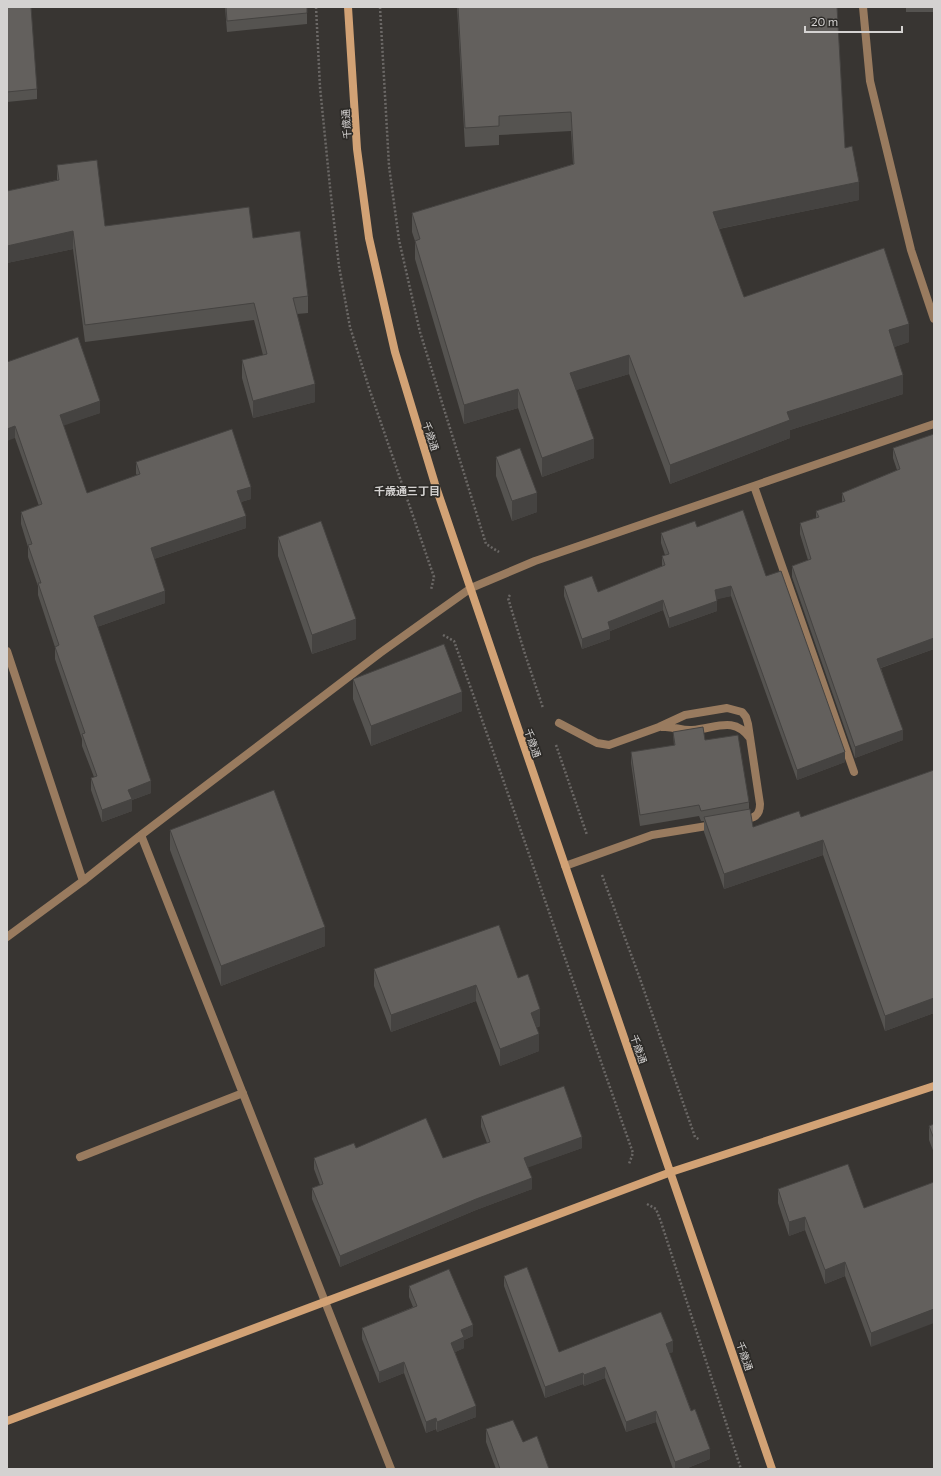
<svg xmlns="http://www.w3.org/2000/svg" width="941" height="1476" font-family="Commissioner,'Noto Sans JP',sans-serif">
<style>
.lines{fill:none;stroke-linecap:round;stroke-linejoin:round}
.path{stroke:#6b6866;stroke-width:2.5;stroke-dasharray:2 2;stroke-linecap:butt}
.lane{stroke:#997b5f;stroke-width:8}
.street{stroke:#997b5f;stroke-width:8}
.secondary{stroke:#d2a275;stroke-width:8}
.wall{fill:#555350}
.shaded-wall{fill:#454341}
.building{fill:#63605d;stroke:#454341}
.labels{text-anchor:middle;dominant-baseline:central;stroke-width:3.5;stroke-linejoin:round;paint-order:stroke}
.street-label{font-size:10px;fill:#d4d2d1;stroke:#2d2b28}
.neighbourhood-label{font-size:11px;font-weight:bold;fill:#d4d2d1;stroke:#2d2b28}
</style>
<rect width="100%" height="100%" fill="#383532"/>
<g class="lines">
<path class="path" d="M316,7L320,87L330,187L339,266L350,327L369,388L434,577L431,590
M380,7L389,166L399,240L420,332L486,544L499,552
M510,595L508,598L524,651L543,708
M443,635L454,641C515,811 573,983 633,1153L629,1164
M556,745L587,835
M602,875L639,976L695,1137L700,1140
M647,1204L656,1209L661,1222L741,1469"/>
<path class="lane" d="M559,723L597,743L609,745L659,727L685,715L727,708L742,712L746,717L748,724L760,804C760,816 754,818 743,820
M663,727C673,726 682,731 692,730C715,729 733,715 750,738
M565,866L652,835L713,825"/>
<path class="street" d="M863,7L870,81L911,250L934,319
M754,486L854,772
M7,651L83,881
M141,835L391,1469
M7,937L83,881L141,835L380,653L433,615L471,588L535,561L934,424
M80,1157L243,1093"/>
<path class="secondary" d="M348,7L357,149L369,238L395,352L435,484L522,740L772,1469
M7,1421L671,1172L934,1086"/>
</g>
<path class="wall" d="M7,7L37,89V99L7,102Z
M225,7H307V24L227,32Z
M457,7H837L845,148L859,200L719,229L744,297L909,342L894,347L903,394L790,430V438L670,484L629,374L576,390L594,458L542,477L518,408L464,424L415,259V241L412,232V213L573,164L571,131L499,135V145L465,147Z
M906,7H934V12H906Z
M57,165L105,226L253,238L308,296V313L297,314L315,402L253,418L242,378V360L263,355L254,320L85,342L73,249L7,263V191L57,180Z
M7,362L100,413L63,425L87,493L137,475L136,474V462L251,499L241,502L246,528L154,559L165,603L97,627L151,793L132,800V811L102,822L91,790V778L94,777L82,746V739L55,659V647L38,595V586L28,557V547L21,524V512L39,506L15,438Z
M934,434V649L881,668L903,740L855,758L792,577V566L808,560L800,534V523L816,518V511L842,503V493L897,470L893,458V448Z
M496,457L537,512L512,521L496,476Z
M697,527L766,576L845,762L797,780L731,596L716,599L717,611L669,628L663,610L610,631V639L582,649L564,596V586L598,592L662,566V556L665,555L661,543V533Z
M278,537L356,639L312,654L278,556Z
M353,679L462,711L371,746L353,699Z
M673,732L705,740L749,802V809L753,827L801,817L934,770V1013L885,1031L823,855L724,889L704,832V821H701L699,816L640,826L631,763V752L674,746Z
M170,830L325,946L221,986L170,850Z
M374,969L518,978L540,1026L536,1028L539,1051L500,1066L476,1001L391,1032L374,986Z
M481,1116L582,1148L528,1167L532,1189L476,1210L340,1267L312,1199V1188L320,1185L314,1169V1158L356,1148L443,1158L487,1143L481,1127Z
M934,1124V1153L929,1140V1126Z
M934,1182L871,1347L845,1276L825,1284L805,1230L789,1236L778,1203V1189L864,1208Z
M504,1276L559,1352H673L669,1353L710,1459L685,1469H673L656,1422L626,1432L605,1378L584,1386L583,1384L545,1398L504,1286Z
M409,1286L473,1336L464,1340V1348L455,1352L476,1417L437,1432L436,1429L426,1433L404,1373L379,1383L362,1339V1328L413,1307L409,1297Z
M486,1429L523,1442L549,1469H496L486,1442Z"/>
<path class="shaded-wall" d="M859,182V200L713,230V212Z
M73,231V249L7,263V246Z
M909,324V342L889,349V330Z
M629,355V374L570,392V373Z
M903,375V394L790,430V438L670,484V465L787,412Z
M315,384V402L253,418V401Z
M518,389V408L464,424V405Z
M100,401V413L60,427V415Z
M15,426V438L7,441V429Z
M594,439V458L542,477V458Z
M251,487V499L237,503V491Z
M537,493V512L512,521V501Z
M246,516V528L151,560V548Z
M731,586V596L715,600V590Z
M165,591V603L94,628V616Z
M663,600V610L610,631V639L582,649V639L608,622Z
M717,601V611L669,628V618Z
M356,619V639L312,654V635Z
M934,638V649L877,669V659Z
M462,692V711L371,746V726Z
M903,730V740L855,758V747Z
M845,752V762L797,780V770Z
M151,781V793L132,800V811L102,822V810L128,790Z
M823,840V855L724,889V874Z
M325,927V946L221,986V966Z
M476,985V1001L391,1032V1015Z
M934,998V1013L885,1031V1016Z
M540,1009V1026L531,1029V1013Z
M539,1034V1051L500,1066V1049Z
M582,1137V1148L524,1169V1158Z
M532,1178V1189L476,1210L340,1267V1256L476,1199Z
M805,1217V1230L789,1236V1222Z
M845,1262V1276L825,1284V1270Z
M934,1309V1323L871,1347V1333Z
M473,1325V1336L464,1340V1348L451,1354V1343L461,1330Z
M673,1341V1352L666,1355V1344Z
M404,1362V1373L379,1383V1372Z
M605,1367V1378L584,1386V1375Z
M583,1373V1384L545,1398V1387Z
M476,1406V1417L437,1432V1422Z
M656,1411V1422L626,1432V1422Z
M436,1418V1429L426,1433V1422Z
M710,1449V1459L685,1469H675V1462Z"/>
<path class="building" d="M7,7H31L37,89L7,92Z
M226,7H307V13L227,21Z
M458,7H837L845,148L852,146L859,182L713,212L744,297L884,248L909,324L889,330L903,375L787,412L790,420L670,465L629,355L570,373L594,439L542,458L518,389L464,405L415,241L420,239L412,213L574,164L571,112L499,116V126L465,128Z
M97,160L105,226L249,207L253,238L300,231L308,296L293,298L315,384L253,401L242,360L267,354L254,303L85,325L73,231L7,246V191L59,180L57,165Z
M78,337L100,401L60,415L87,493L140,474L136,462L232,429L251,487L237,491L246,516L151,548L165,591L94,616L151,781L128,790L132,799L102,810L91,778L97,776L82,734L85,733L55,647L59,645L38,583H41L28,545L32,544L21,512L42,504L15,426L7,429V362Z
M934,434V638L877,659L903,730L855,747L792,566L811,559L800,523L819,517L816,511L845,501L842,493L900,469L893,448Z
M520,448L537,493L512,501L496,457Z
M743,510L766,576L781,571L845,752L797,770L731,586L715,590L717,601L669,618L663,600L608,622L610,629L582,639L564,586L592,576L598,592L665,565L662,556L669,554L661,533L695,521L697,527Z
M321,521L356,619L312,635L278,537Z
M444,644L462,692L371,726L353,679Z
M703,727L705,740L738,735L749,802L701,811L699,805L640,815L631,752L675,745L673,732Z
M934,770V998L885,1016L823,840L724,874L704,817L750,809L753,827L799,811L801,817Z
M274,790L325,927L221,966L170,830Z
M499,925L518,978L528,974L540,1009L531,1013L539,1034L500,1049L476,985L391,1015L374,969Z
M564,1086L582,1137L524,1158L532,1178L476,1199L340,1256L312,1188L323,1184L314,1158L354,1143L356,1148L426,1118L443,1158L490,1142L481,1116Z
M934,1124V1139L929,1126Z
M848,1164L864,1208L934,1182V1309L871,1333L845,1262L825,1270L805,1217L789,1222L778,1189Z
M527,1267L559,1352L661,1312L673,1341L666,1344L691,1411L695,1409L710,1449L675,1462L656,1411L626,1422L605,1367L584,1375L583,1373L545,1387L504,1276Z
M449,1269L473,1325L461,1330L464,1337L451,1343L476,1406L437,1422L436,1418L426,1422L404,1362L379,1372L362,1328L417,1306L409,1286Z
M513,1420L523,1442L537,1436L549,1469H500L486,1429Z"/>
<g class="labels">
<g class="street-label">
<text transform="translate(346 124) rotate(-94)">千歳通</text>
<text transform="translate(431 436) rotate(72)">千歳通</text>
<text transform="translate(533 743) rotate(71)">千歳通</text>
<text transform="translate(639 1049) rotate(71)">千歳通</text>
<text transform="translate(745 1356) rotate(71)">千歳通</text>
</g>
<g class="neighbourhood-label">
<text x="407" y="490">千歳通三丁目</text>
</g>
</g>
<rect width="941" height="1476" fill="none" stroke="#d4d2d1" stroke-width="16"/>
<path d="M805 26v6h97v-6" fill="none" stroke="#d4d2d1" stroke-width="2"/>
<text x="811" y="26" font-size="12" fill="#d4d2d1" stroke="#2d2b28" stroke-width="3" paint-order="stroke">20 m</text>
</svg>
